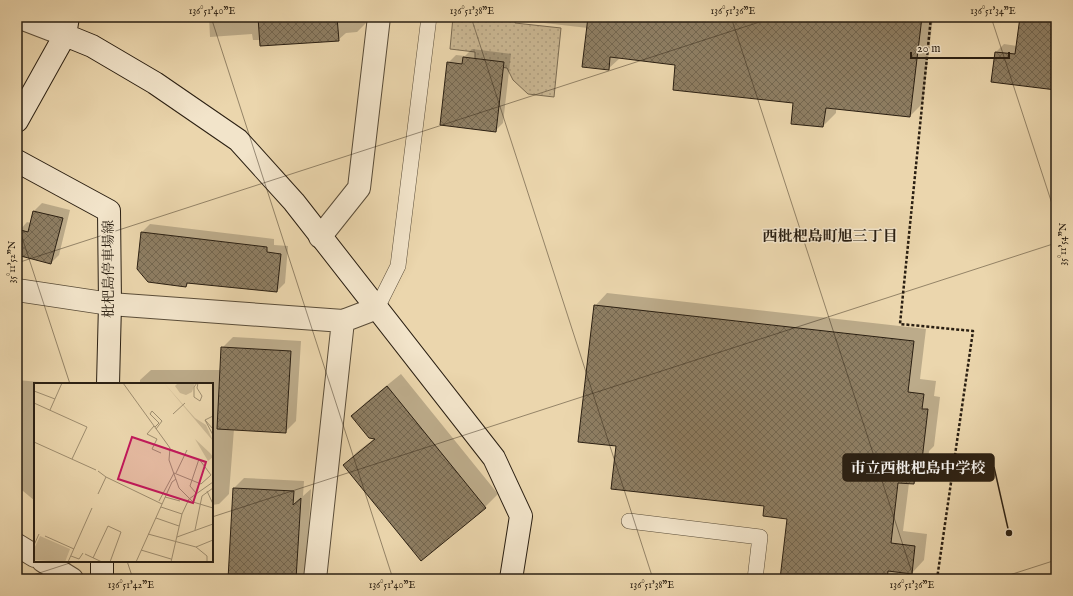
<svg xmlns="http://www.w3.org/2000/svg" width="1073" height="596" font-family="'IM FELL English','Noto Serif JP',serif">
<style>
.park{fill:url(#park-dots);stroke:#7a6b52}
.shadow{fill:#0003}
.building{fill:url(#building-cross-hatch);stroke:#2a1f12}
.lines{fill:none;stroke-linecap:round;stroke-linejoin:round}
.lane-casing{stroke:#5a4d39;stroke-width:16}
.street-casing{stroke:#5a4d39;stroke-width:24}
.secondary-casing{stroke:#2a1f12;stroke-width:24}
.path{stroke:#2a1f12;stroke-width:2.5;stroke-dasharray:3 2;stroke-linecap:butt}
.lane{stroke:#f2e4ca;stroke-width:15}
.street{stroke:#f2e4ca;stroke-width:22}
.secondary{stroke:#f2e4ca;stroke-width:22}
.ticks{fill:none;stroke:#2a1f12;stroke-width:1;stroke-opacity:0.45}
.labels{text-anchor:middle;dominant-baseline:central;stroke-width:3;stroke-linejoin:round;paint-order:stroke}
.street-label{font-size:14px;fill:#2a1f12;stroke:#f2e4ca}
.neighbourhood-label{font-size:15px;font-weight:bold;fill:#2a1f12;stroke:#f2e4ca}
.inset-road{fill:none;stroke:#9e8d6f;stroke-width:1}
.view{fill:#c2185b;fill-opacity:0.15;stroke:#c2185b;stroke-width:2}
.inset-edge{fill:none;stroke:#2a1f12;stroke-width:2}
.leader{fill:none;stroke:#2a1f12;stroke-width:1.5}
.callout-dot{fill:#2a1f12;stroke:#f2e4ca;stroke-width:1.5}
.callout{fill:#2a1f12;stroke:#2a1f12;stroke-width:1.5}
.callout-label{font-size:15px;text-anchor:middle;font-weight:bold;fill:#fff}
.neatline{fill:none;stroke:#2a1f12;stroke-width:1.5}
.ticks-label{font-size:10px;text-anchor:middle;fill:#2a1f12}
</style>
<defs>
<pattern id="park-dots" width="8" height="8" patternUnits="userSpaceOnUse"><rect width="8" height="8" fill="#cab793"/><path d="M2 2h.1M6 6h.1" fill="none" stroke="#ae9d7e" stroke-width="1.8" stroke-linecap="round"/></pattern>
<pattern id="building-cross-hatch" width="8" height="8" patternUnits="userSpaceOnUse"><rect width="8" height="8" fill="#8e7e63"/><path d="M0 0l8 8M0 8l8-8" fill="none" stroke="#746750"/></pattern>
</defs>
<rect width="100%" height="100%" fill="#ebd6ad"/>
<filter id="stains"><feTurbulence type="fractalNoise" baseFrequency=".005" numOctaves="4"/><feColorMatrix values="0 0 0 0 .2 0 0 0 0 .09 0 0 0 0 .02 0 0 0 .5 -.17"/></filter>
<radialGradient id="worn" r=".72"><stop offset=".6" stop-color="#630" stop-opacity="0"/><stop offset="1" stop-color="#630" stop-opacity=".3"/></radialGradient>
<path class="park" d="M453,17H515V23L561,28L554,97L528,94L513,80L507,68L475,63V52L450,49Z"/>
<path class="shadow" d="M209,17H369V20L357,32L346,33L338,40H253L252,34L210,37Z
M518,17H933L923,103L910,116L836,108V113L823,126L794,102L676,64L620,58L608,69L588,28L518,20Z
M1021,17H1056V89L993,81L996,52L1004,44L1017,46Z
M472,49L511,54L503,123L495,131L448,63L456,55L465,56Z
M42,203L70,210L59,255L51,263L17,254V239L20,230L27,222L31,223L34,211Z
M150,224L274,239V245L288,246L285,283L277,291L189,283L186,286L138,269L142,232Z
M607,293L926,329L920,379L936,381L934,396L940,397L934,446L929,451L927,471L914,483H909L903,531L927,534L924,560L912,573L898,571V579H781L788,518L765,505L617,445L595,306Z
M233,337L301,341L296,421L285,432L234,429L229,494L219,504L212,505V384H140V380L151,370H221L222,348Z
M401,374L498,494L485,507L344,465L357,452L375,438L352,416L365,403Z
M17,380L51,383L35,384V501L17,486Z
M244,478L304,481L303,496L311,489L306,579H229L234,488Z"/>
<path class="building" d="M258,17H337L339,41L260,46Z
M588,17H922L910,117L826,108L823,127L791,124L793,103L673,90L675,65L610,57L609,70L582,67Z
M1020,17H1056V90L991,82L995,52L1015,54Z
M463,57L504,62L496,132L440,125L447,62L462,64Z
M33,211L63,218L51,264L17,255V229L28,232Z
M141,232L267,247V252L281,254L277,292L187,283L186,287L148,282L137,269Z
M594,305L914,341L908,392L924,394L922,409H928L922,460L917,459L914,484L898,483L891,543L915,546L912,574L888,571L887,579H780L787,519L763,516L764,506L611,489L616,446L578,442Z
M221,347L291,351L286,433L217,429Z
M387,386L486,508L421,561L343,465L375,439L369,438L351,416Z
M233,488L294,491L293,505L301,498L296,579H228Z"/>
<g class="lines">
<g class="lane-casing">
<path id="lane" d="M377,308L398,266L429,17
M629,521L760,537L755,579"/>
</g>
<g class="street-casing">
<path id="street" d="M18,17L65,35
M320,237L359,188L379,17
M17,290L110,304L343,321L377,308
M17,545L35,556
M43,561L72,579
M315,579L343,321"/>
</g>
<g class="secondary-casing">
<path id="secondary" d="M65,35L92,46L155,83L238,140L294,202L494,458L521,516L511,579
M17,121L65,35L68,17
M17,161L109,211L110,304L108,384
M102,579V561"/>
</g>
<path class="path" d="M931,17L900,324L973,331L937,579"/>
<use href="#lane" class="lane"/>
<use href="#street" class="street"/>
<use href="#secondary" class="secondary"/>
</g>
<path class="ticks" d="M211,17L393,579M471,17L653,579M731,17L914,579M991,17L1056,216M17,222L70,384M17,263L775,17M212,517L1056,243M127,561L133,579M21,579L76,561M997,579L1056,560"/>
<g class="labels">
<g class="street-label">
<text transform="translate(109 269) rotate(-90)">枇杷島停車場線</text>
</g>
<g class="neighbourhood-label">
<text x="830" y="236">西枇杷島町旭三丁目</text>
</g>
</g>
<g transform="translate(34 383)">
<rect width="179" height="179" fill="#ebd6ad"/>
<path d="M130,0L161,35L172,42L179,58ZM161,56L176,70L179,74L174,78ZM6,153L36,166L31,179L0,177V166Z" fill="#cab793"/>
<path d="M144,0H161L158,9L152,12L146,10L141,3Z" fill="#cab793"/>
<path class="inset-road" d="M89,0L136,65L135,77L145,105L159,119L179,125M163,0L160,4V14L166,18L168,13L163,5L164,0M0,8L21,16M0,20L53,44L38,76M16,27L28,0M139,31L151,20M179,33L171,37L179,46M171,37L179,52M120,43L113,51L123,56L118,66L127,70M121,44L125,40L116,31L118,28L128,38L122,46M0,59L62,87M136,66L151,72M64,88L72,94L128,121M142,90L153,67M173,108L179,121M162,110L156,103L165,76M64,111L72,94M131,114L146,118M125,118L140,90L167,101L177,92L165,76M127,124L148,131M122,135L145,143M161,147L168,113L179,105M114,151L162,164L173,173V179M11,153L40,166M143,154L179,141M0,162L5,151M162,164L179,157M107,167L137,176M51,171L68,179M37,173L45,176L49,170M59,175L74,143L87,149L76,179M34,179L58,125M102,179L138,99L142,96M137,179L148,131L155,116L179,99"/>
<path class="view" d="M98,54L172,79L159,120L84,96Z"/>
<rect width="179" height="179" class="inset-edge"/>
</g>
<path class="leader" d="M1009 533L994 467"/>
<circle class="callout-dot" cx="1009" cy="533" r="4"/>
<rect class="callout" x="843" y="454" width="151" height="27" rx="4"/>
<g class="callout-label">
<text x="918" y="473">市立西枇杷島中学校</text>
</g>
<rect width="1073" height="596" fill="none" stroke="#ebd6ad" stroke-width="44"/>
<path d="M911 52v6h98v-6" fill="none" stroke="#2a1f12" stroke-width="2"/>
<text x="917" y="52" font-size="12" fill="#2a1f12" stroke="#f2e4ca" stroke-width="3" paint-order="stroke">20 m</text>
<rect x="22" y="22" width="1029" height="552" class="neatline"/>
<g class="ticks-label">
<text x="212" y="14">136°51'40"E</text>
<text x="472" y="14">136°51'38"E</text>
<text x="733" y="14">136°51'36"E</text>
<text x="993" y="14">136°51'34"E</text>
<text transform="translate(1062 244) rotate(-90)" y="4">35°11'54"N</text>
<text transform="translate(11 262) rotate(-90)" y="4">35°11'52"N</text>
<text x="131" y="588">136°51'42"E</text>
<text x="392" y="588">136°51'40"E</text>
<text x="652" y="588">136°51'38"E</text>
<text x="912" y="588">136°51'36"E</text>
</g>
<rect width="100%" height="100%" filter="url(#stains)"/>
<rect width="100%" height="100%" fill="url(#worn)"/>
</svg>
